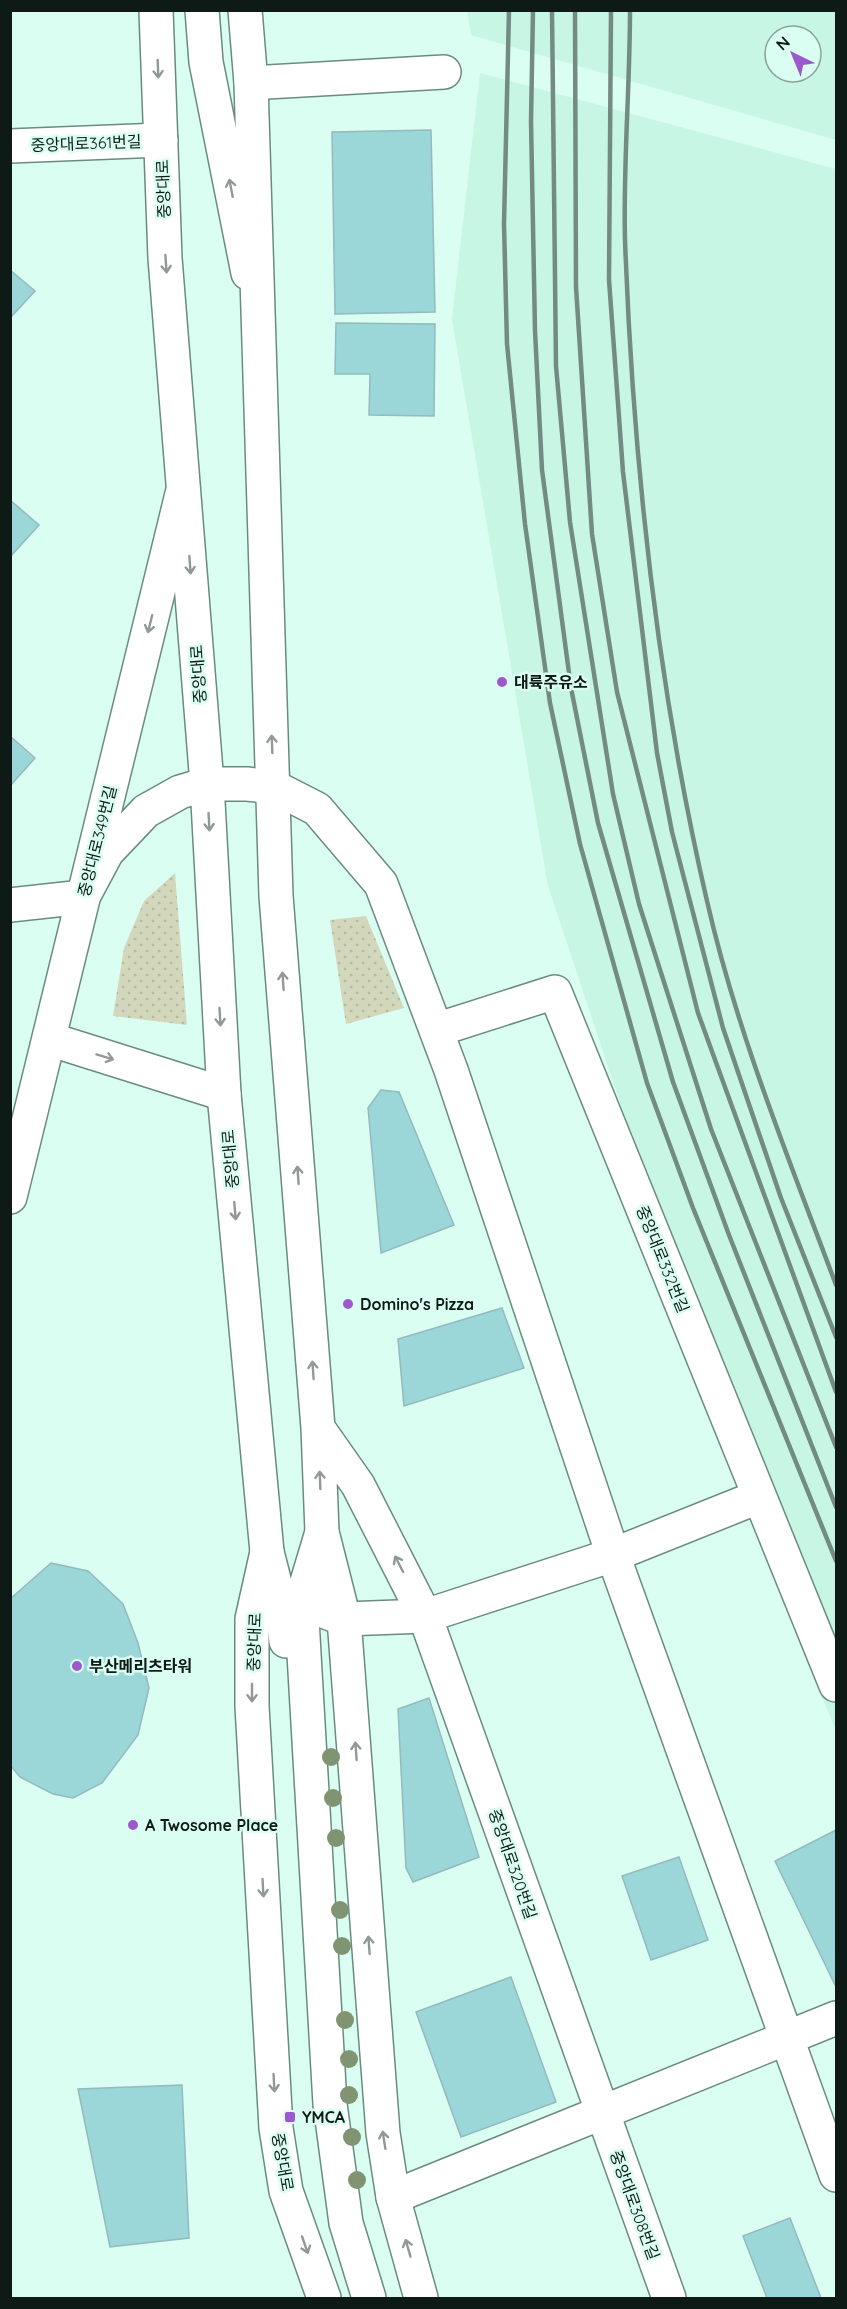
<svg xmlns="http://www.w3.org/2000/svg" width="847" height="2309" font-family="Quicksand,'Noto Sans KR',sans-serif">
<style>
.built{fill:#c8f6e5;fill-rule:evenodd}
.grass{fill:url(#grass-dots)}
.building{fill:#9bd7d8;stroke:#94babc;stroke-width:1.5}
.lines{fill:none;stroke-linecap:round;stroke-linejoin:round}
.minor-casing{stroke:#6a8c80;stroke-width:36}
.major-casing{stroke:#6a8c80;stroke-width:36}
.minor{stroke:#fff;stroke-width:33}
.major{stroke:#fff;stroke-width:33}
.rail{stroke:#738b83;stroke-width:4.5}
.tree{fill:#819471}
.oneway{stroke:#929896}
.poi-dot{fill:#9c59ce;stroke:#dafef1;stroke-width:2}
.labels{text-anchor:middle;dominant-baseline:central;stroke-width:5;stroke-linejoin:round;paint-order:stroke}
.street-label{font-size:16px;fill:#0d1a16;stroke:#dafef1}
.poi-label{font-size:16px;font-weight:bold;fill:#0d1a16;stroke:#dafef1;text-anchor:start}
</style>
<defs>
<pattern id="grass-dots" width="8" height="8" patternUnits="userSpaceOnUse" patternTransform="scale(1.5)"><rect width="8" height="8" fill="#d3d8bd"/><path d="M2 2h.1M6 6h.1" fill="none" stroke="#b4b9a2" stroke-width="1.8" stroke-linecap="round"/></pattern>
</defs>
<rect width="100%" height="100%" fill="#dafef1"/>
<path class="built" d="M467,11H836V140L471,35ZM775,36H811V72H775Z
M480,73L836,169V1730L803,1653L548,886L452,319Z"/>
<path class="grass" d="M175,873L187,1025L113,1016L124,948L144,901Z
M366,916L404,1008L346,1024L330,920Z"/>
<path class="building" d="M431,130L435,312L335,314L332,132Z
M10,270L35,291L10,318Z
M336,323L435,324L434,416L369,415L370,374H335Z
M10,500L39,525L10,557Z
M10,736L35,758L10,786Z
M381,1090L399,1092L454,1225L381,1253L368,1108Z
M502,1308L524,1368L404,1406L398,1339Z
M51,1563L88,1571L123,1604L138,1643L149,1688L138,1735L102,1783L73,1798L53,1794L20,1777L10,1765V1599Z
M429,1698L479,1857L413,1882L406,1868L398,1709Z
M836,1830V1987L775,1861Z
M679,1857L708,1940L651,1960L622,1876Z
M511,1977L556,2102L461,2137L416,2012Z
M182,2085L189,2238L110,2247L78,2089Z
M790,2218L821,2298H767L743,2236Z"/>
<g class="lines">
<g class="minor-casing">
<path id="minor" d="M202,10L206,62L248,273
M251,83L444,72
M10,146L161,140
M83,897L107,852L146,811L180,792L207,784H247L274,787L317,809L381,884L451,1070L613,1555L836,2175
M10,905L83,897
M436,1030L555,992L836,1685
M49,1039L224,1094
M10,1197L182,494
M322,1532L301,1602L330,2104L346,2223L369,2298
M267,1552L283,1615L286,1641
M318,1609L344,1619L425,1616L613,1555L758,1497
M425,1616L669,2298
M393,2197L836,2018"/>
</g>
<g class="major-casing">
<path id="major" d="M156,10L165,258L207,784L224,1094L267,1552L252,1619V1706L276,2128L286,2191L324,2298
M245,10L251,83L276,896L318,1428L322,1532L344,1619L383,2133L393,2197L421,2298
M318,1428L358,1485L425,1616"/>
</g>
<use href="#minor" class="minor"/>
<use href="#major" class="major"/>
<path class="rail" d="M509,10L504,224L507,344L525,524L550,703L580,844L647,1083L693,1208L836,1561
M533,10L531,121L535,331L542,470L571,688L598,823L673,1082L729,1235L836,1507
M552,10L556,366L570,522L613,794L639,904L711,1129L836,1447
M575,10L576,287L592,534L617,692L698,1013L836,1392
M611,10L609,280L623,472L657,753L672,832L723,1028L781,1198L836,1337
M630,10C630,87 623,164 625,240C633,461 657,685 707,901C737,1033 789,1159 836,1285"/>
</g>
<g class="tree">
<circle cx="331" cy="1757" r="9"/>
<circle cx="333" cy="1798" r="9"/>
<circle cx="336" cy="1838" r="9"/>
<circle cx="340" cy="1910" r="9"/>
<circle cx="342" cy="1946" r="9"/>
<circle cx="345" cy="2020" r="9"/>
<circle cx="349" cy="2059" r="9"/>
<circle cx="349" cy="2095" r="9"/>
<circle cx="352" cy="2137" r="9"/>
<circle cx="357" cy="2180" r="9"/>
</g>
<defs><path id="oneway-shaft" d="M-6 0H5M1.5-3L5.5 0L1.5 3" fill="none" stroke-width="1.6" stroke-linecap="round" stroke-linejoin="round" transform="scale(1.5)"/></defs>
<g class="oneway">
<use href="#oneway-shaft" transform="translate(158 69) rotate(88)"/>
<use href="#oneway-shaft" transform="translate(231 188) rotate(-101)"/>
<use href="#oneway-shaft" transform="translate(166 264) rotate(86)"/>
<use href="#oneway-shaft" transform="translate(190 565) rotate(86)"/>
<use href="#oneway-shaft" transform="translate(150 624) rotate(104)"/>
<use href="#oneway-shaft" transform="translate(272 744) rotate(-92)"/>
<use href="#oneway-shaft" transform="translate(209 822) rotate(87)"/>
<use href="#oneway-shaft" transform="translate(283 981) rotate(-94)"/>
<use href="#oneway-shaft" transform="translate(220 1017) rotate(87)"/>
<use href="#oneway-shaft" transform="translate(105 1057) rotate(17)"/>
<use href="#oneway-shaft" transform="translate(298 1175) rotate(-94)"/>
<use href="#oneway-shaft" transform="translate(235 1211) rotate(85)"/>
<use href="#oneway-shaft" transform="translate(313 1370) rotate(-94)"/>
<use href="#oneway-shaft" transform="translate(320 1480) rotate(-92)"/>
<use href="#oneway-shaft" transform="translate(399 1564) rotate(-117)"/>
<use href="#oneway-shaft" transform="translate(252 1693) rotate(90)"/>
<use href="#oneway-shaft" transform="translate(356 1751) rotate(-94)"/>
<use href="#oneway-shaft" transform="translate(263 1888) rotate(87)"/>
<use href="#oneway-shaft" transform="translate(369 1945) rotate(-94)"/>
<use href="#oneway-shaft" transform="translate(274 2083) rotate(87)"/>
<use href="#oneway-shaft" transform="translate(384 2140) rotate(-99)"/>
<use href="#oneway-shaft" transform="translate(305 2245) rotate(71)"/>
<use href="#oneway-shaft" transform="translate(408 2248) rotate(-106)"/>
</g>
<g class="poi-dot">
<circle cx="502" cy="682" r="6"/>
<circle cx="348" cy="1304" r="6"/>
<circle cx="77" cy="1666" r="6"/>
<circle cx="133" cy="1825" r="6"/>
<rect x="284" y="2111" width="12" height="12" rx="3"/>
</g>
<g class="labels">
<g class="street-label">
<text transform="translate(86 143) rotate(-2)">중앙대로361번길</text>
<text transform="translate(163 189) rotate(-92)">중앙대로</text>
<text transform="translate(198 674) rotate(-94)">중앙대로</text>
<text transform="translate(97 841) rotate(-76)">중앙대로349번길</text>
<text transform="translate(230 1159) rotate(-95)">중앙대로</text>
<text transform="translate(663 1259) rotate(68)">중앙대로332번길</text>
<text transform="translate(254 1642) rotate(-88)">중앙대로</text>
<text transform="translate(513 1864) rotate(71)">중앙대로320번길</text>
<text transform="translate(283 2162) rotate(80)">중앙대로</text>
<text transform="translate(635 2205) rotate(70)">중앙대로308번길</text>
</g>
<g class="poi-label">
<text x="514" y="682">대륙주유소</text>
<text x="360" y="1304">Domino's Pizza</text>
<text x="89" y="1666">부산메리츠타워</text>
<text x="145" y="1825">A Twosome Place</text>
<text x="302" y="2117">YMCA</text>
</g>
</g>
<rect width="847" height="2309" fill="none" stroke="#0d1a16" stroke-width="24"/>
<g transform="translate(793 54) rotate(317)"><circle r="28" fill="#dafef1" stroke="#88a399" stroke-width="1.5"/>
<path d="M0-4.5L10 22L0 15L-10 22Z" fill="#9c59ce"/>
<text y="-9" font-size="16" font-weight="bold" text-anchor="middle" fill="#0d1a16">N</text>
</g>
</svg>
